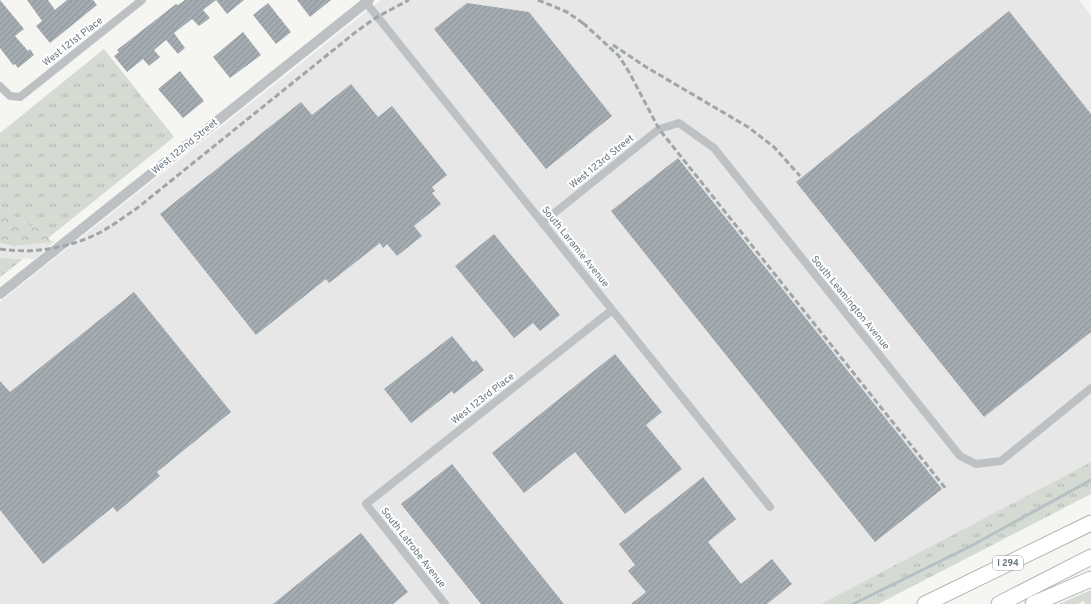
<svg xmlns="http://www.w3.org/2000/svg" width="1091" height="604" font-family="Overpass,sans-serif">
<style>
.built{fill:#e6e7e6}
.grass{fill:url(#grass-tufts)}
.forest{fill:url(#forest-crowns)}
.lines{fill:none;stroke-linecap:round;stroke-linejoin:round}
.stream{stroke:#b5c1c4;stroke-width:3}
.building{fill:url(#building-hatch)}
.motorway-casing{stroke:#b1b4b7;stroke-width:17}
.minor{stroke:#bdc1c4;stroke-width:8}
.tertiary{stroke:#bdc1c4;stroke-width:10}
.motorway{stroke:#fff;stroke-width:15}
.rail{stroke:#9fa5a9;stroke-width:3;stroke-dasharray:6 3;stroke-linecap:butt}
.labels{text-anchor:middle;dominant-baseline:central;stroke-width:4;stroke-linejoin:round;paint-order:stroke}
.shield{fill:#fff;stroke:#95a0a6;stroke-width:1}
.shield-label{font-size:9px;font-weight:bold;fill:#687780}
.street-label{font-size:10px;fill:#687780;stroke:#fff}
</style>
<defs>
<pattern id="grass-tufts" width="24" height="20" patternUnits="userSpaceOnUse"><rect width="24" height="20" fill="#d5dad2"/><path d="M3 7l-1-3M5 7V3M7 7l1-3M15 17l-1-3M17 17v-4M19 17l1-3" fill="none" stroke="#b1b6b0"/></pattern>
<pattern id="forest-crowns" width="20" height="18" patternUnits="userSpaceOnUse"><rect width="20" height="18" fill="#d5dad2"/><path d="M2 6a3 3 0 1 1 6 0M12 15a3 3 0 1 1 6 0" fill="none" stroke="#b1b6b0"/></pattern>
<pattern id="building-hatch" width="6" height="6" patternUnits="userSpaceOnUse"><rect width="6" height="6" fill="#a5acb1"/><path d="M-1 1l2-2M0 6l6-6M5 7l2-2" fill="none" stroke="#8a9195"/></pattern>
</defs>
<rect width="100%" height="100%" fill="#f5f5f2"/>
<path class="built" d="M381,0H1079L1091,16V462L821,604H0V302Z
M55,241L35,259L0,258V243L14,246Z"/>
<path class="grass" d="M104,49L174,137L48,238L40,229L21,222L0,205V133Z
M1091,462V494L878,604H821Z
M1091,590V604H1086L1083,601L1078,604H1059Z"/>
<path class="forest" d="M0,205L21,222L40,229L52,242L14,246L0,243Z
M0,258L23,259L0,277Z"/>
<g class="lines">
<path class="stream" d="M853,604L969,547L1091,480"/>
</g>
<path class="building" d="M0,0L24,29L15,36L28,51L30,49L34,55L18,68L15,64L13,65L0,48Z
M27,0H48L55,10L67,0H93L97,5L50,43L36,26L42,21Z
M185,0H244L227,14L216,0L203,10L210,18L199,26L192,19L174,33L185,48L178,54L166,40L154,50L160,57L149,66L143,59L127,72L114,56L119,52L117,50L176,4L178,5Z
M297,0H331L310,17Z
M268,3L291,32L276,44L253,15Z
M467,3L529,12L612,116L546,169L434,29Z
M1009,11L1091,114V332L984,417L796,182Z
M243,32L261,55L230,78L213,57Z
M180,71L204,101L183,118L158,89Z
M351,84L378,117L392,106L447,175L432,187L435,191L432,193L441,204L414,226L422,236L397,256L387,244L383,248L380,243L329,283L326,279L256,335L160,214L301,102L312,115Z
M678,158L942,489L875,542L611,211Z
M494,234L560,315L540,331L533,323L514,338L455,266Z
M134,292L231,412L157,472L160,476L117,512L113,507L43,564L0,510V381L10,392Z
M452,336L473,362L476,360L484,370L454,394L452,391L411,423L384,389Z
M615,354L662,412L646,425L682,469L625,514L575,452L524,493L492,453Z
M452,464L564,604H481L401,504Z
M703,477L736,519L708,542L741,584L772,559L792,584L767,604H631L646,592L628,571L635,565L619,544Z
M361,533L408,592L393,604H273Z"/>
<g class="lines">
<g class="motorway-casing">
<path id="motorway" d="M925,604L1091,523
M999,604L1091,557
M1033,604L1091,579"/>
</g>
<path class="minor" d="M364,0L770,507
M0,86L10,96L20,97L142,0
M542,223L659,129L679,123L714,148L960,456L976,464L1001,461L1091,388
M445,604L366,504L612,310"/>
<path class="tertiary" d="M0,294L369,0"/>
<use href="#motorway" class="motorway"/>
<path class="rail" d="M538,0L567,12L587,26
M583,23L619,56L629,72L659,129L946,489
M613,45L646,67L748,127L774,147L800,176
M0,249C34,254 69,248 99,233C112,226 124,217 136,209L357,31L377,17L409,0"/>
</g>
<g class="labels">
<rect class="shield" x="993" y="556" width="30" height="14" rx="3"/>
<g class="shield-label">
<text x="1008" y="563">I 294</text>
</g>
<g class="street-label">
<text transform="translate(73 42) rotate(-38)">West 121st Place</text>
<text transform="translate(185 147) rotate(-39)">West 122nd Street</text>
<text transform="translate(602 162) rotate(-39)">West 123rd Street</text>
<text transform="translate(575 247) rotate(51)">South Laramie Avenue</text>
<text transform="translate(850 303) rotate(51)">South Leamington Avenue</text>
<text transform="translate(483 399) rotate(-38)">West 123rd Place</text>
<text transform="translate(413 548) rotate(52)">South Latrobe Avenue</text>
</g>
</g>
</svg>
